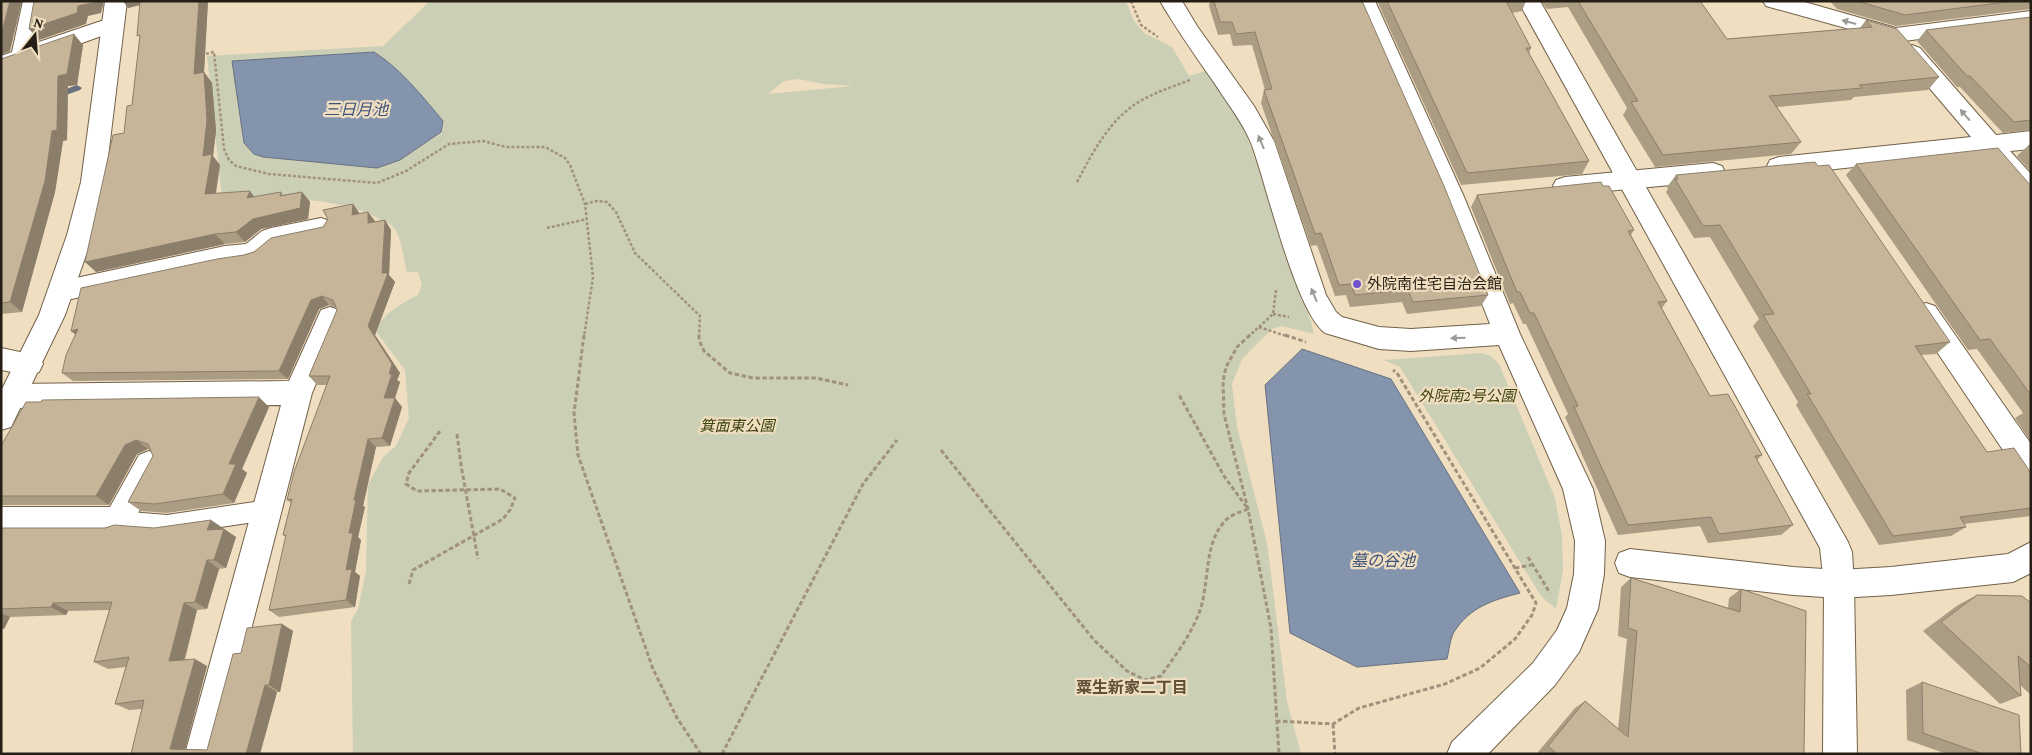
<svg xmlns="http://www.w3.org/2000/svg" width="2032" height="755" font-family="'Crimson Pro','Noto Sans JP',serif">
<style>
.green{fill:#cbcfb5;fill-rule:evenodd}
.water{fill:#8494ad;stroke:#68717f}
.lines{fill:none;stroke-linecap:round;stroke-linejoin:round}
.stream{fill:#68717f;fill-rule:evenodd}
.service-casing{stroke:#716148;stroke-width:2}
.minor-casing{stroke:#716148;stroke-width:2}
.tertiary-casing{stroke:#716148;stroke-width:2}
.path-far1{stroke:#a0927d;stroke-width:2.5;stroke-dasharray:3 2;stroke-linecap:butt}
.path{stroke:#a0927d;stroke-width:3;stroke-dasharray:4.5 2.5;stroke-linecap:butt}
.service{fill:#fff;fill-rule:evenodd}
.minor{fill:#fff;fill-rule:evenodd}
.tertiary{fill:#fff;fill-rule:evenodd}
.wall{fill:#ab9c84}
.shaded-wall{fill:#8b7f6b}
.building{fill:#c7b599;stroke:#8b7f6b}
.oneway{fill:#9d9a95}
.poi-dot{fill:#7151cb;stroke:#f0dec1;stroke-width:2}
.labels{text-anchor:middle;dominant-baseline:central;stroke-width:4.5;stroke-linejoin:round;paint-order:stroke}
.poi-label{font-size:15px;fill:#251e14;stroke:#f0dec1;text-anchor:start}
.park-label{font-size:15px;font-style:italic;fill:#3e430e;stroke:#f0dec1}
.water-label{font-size:16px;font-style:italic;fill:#3b527a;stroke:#f0dec1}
.neighbourhood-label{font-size:16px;font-weight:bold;fill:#5f5037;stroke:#f0dec1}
</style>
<rect width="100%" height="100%" fill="#f0dec1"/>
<path class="green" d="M430,1H1126L1134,21L1144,33L1172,47L1189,76L1205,71L1244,127L1311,322L1314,334L1282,326L1272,329L1242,359L1232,384L1237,427L1267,543L1287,701L1301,754H353L351,622L358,609L366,571L368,485L383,457L396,446L409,418L405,370L375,330C385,312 401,304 418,295L422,285L418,272H407C404,260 402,242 396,231C393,224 384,221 378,218C330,194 274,199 222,198L207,56L383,46ZM798,79L824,84L853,86L768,94L784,81Z
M1482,353L1491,356L1499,364L1555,498L1562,536L1563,570L1556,609L1541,596L1400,367L1384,360Z"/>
<path class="water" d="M374,52C401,69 422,96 443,121L441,132L400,160L377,168L263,157L254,154L244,143L232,61Z
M1302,349L1391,379L1520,593C1493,600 1470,607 1454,632C1450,639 1449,651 1447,659L1357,667L1290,633L1265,385Z"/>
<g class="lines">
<path class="stream" d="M77,85L82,88L80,90L55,99L50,96L52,94Z"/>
<g class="service-casing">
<path id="service" d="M267,500L275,503L278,510L275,517L267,520L167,535L118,531L110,528L107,521L110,514L118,511L167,515Z"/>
</g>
<g class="minor-casing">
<path id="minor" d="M23,1H45L36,43L113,17L121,19L124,24L121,29L1,72V56L12,52Z
M1160,1H1182L1197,26L1254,106L1274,141L1326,295L1336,312L1342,317L1379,327L1411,329L1490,324L1440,197L1353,1H1375L1464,197L1520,334L1593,489L1605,541L1604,574L1598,609L1579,652L1555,685L1488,754H1447L1452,742L1533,663L1557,630L1567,608L1574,574L1575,541L1563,489L1499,345L1411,351L1379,349L1325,333C1295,311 1266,182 1251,143C1242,121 1227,103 1215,84C1196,57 1177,30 1160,1Z
M1763,1H1801L1896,28L2031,11V25L1896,42L1766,6Z
M1912,45L1920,48L1996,135L2031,131V149L2010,151L2031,174V200L2022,197L1985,153L1779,175L1770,172L1767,166L1770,160L1779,157L1971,137L1904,58L1901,53L1904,48Z
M1713,163L1722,166L1725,172L1722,178L1713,181L1565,195L1556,192L1553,186L1556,180L1565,177Z
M321,218L330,221L334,228L330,235L278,246L261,260L252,263L225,266L62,301L53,298L49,291L53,284L62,281L225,246L246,244L262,231L271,228Z
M1926,303L1935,306L2031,444V481L2021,477L1917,322L1913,314L1917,306Z
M330,307L339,310L343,318L312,393L219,754H185L281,405L13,408L3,404L1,392L3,388L13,384L289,381L321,310Z
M1,348L39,356L43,364L39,372L29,375L1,370Z
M149,451L159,455L163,464L129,531L118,535H1V507H110L139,455Z
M2031,542V573L2013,582L1891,595L1839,598L1793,595L1630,577L1619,573L1615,563L1619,553L1630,549L1793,567L1839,570L1891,567L2008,554Z"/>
</g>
<g class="tertiary-casing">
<path id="tertiary" d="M105,1H127L105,182L93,235L65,315L11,427L1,430V391L39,315L67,235L81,182Z
M1518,1H1540L1848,542L1852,552L1854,584L1857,754H1823L1824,584L1820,548Z"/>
</g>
<path class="path-far1" d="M1131,1L1141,25L1158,37
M201,55L214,52L224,149L229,160L236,166L269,174L377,183L406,171L449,144L483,141L506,147H545L565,158L570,165L585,204L593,277L584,337
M1077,182C1093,152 1108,122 1137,103C1153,93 1172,87 1190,80
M585,204L596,201L607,202L616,212L635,253L700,316L699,337
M547,228L587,219
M1273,314L1289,317
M1259,327L1289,337
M1248,337L1273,314L1276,290"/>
<path class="path" d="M584,335L574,413L578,455L653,669L677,718L701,754
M699,335V340L704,351L730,373L753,378H816L848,385
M1250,335L1237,347L1226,367L1223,381L1224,414L1248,509L1271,628L1279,754
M1285,335L1306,342
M457,434L461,465L478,559
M941,450L1094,640L1127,671L1145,680L1161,676C1175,656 1190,636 1199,613C1210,585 1203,546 1224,522C1230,515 1240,512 1248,509L1224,476L1178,393
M1528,557L1550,593
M1515,568L1531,565
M409,584L413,570L503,519L510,510L515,498L500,489L417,491L406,484L409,473L440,431
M1276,721L1333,724L1359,708L1445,684L1480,668L1515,639L1532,615L1536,603L1397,373L1393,370
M1333,724L1335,754
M722,754L863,484L897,440"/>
<use href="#service" class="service"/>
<use href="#minor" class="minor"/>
<use href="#tertiary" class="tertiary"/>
</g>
<path class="wall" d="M123,1H208L204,72L212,83L216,131L213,156L220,165L216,193L254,197L281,192L283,195L302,192L310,202L308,219L261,229L245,242L225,244L96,272L124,133L132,105L140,40V5L128,8Z
M1210,1H1362L1488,295L1481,306L1407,314L1402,302L1350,307L1346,295L1335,296L1317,245L1311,246L1261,103L1264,90H1265L1252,45L1233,46L1230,34L1218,35L1209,6Z
M1377,1H1526L1522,11L1512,13L1531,48L1529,53L1589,161L1582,174L1461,185Z
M1541,1H1700L1727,39L1860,28L1866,20L1939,77L1928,90L1854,97L1851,100L1777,107L1801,142L1791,154L1655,167L1623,115L1627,108L1568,7L1547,9Z
M1830,1H2031V9L1896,26L1837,9Z
M2031,17V130L2003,133L1960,87H1957L1917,41L1926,30Z
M83,45L77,85L68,86L67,140L63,141L55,192L22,312L1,314V59Z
M2031,143V172L2017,156Z
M1856,164L2031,186V442L2015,418L2023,413L1977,349L1968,350L1846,175Z
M1676,175L1950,342L1936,354L1921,355L1987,452L2031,473V516L1964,524L1966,527L1951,536L1879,545L1796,405L1798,402L1753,326L1759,319L1710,237L1694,238L1666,192L1668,189L1667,187Z
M1603,186L1634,230L1631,235L1667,301L1662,308L1710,396L1762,455L1757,460L1793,525L1781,535L1708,543L1700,526L1618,535L1565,417L1568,414L1526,324H1523L1513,303L1510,304L1471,207L1477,195Z
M353,204L359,214L375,222L385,220L391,230L389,275L395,282L375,335L400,373L397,380L400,382L395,398L402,407L390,446L376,447L363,506L365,507L358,537L361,540L355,572L360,576L355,607L279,617L269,610L286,537L283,535L291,503L287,500L327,385H317L309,376L337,310L336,308L329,305L319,309L288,379L73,381L62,373L244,255L323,227Z
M269,407L242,469L247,473L234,503L167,513L141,511L128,502L153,456L150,450L148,449L137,454L109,505H1V446Z
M1,528H223L236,537L226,568L219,569L207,609L197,610L185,660L207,666L185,749L207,750L241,653L282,624L293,631L280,692H277L260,754H131L142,709L129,710L115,704L126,667L108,669L94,662L109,610L68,611L66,615L10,617L4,629H1Z
M1631,578L1728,608L1729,598L1741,589L1804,754H1540L1538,752L1575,708L1585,701L1618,729L1627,639L1618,636L1621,587Z
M1977,595L2031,603V695L2020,685L2021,696L2000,704L1923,631L1958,605Z
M1922,682L2021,754H1947L1907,740L1906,690Z"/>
<path class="shaded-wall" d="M10,1H22L10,51L1,55V35Z
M93,1H104L101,13L88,16L86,24L39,40L29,29L78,6Z
M123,1H145L140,5L128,8Z
M199,1H208L204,72L212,83L216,131L213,156L220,165L214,204L205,194L203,156L194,74Z
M74,34L83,45L77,85L68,86L67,140L63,141L55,192L22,312L10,302L58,76Z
M250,191L258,202L247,198Z
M302,192L310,202L308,219L261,229L245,242L236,232L253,219Z
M353,204L360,214L352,215Z
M368,212L375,221V233L368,223Z
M385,220L391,230L389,275L395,282L375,335L400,373L397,380L400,382L392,407L384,398L389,374L368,326L382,273Z
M215,234L225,244L96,272L85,262Z
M322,296L329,305L319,309L288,379L279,371L311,300Z
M78,329L82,340L71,331Z
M259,397L269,407L242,469L247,473L234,503L223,494L229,464Z
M395,398L402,407L390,446L382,438Z
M368,439L376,447L363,506L365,507L358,537L361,540L355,572L360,576L355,607L346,600V570L349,533L354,500Z
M136,440L148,449L137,454L109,505L96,496L125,445Z
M211,520L223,528L219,538L207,530Z
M224,529L236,537L226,568L214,560Z
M207,560L219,569L207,609L195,602Z
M53,603L68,611L66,615L51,607Z
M184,603L197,610L182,668L169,661Z
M1,613L10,617L4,629L1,628Z
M282,624L293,631L280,692L269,685Z
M195,659L207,666L184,754L170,749Z
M265,685L277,692L260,754H246Z"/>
<path class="building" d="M1,1H10L1,35Z
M34,1H93L92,3L78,6L77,13L29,29Z
M140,1H199L194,74L204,72L207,120L203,156L212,154L205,194L250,191L247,198L281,192L280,196L302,192L300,208L253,219L236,232L215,234L85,262L113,135L124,133L127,106L132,105L140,35L137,36Z
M1214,1H1362L1444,186L1488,295L1413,302L1408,290L1355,295L1351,284L1339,285L1321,233L1315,234L1264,90L1272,89L1255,32L1236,34L1232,22H1220Z
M1387,1H1506L1531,48H1526L1589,161L1467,173Z
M1578,1H1700L1727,39L1872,27L1866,20L1897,29L1939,77L1859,85L1862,88L1769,96L1801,142L1663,155L1631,102L1638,101Z
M1857,1H2014L1905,15Z
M2031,17V120L2014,122L1970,76H1967L1926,30Z
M74,34L67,74L58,76L57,130L52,131L45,181L10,302L1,303V59Z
M1998,148L2031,186V395L1990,339L1980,340L1856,164Z
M1815,162L1818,166L1829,165L1950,342L1915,346L1987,452L2014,448L2031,473V508L1960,517L1966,527L1893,536L1807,394H1811L1763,315L1774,314L1720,225L1703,226L1675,179H1678L1676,175Z
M1601,182L1603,186H1609L1634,230L1628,231L1667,301L1658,302L1710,396L1728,394L1762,455L1755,456L1793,525L1719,534L1711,517L1628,525L1574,407L1578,406L1534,313H1530L1520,292H1517L1477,195Z
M353,204L352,215L368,212V223L385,220L382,273H388L368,326L392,364L389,374H392L384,398H395L382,438L368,439L354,500H356L349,533H353L346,570L352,569L346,600L269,610L286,535H283L292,499L287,500L294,472L330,376H309L337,310L333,300L322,296L311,300L279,371L62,373L66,355L78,329L71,331L81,288L217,259L244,255L254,252L271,238L323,227L328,219L323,210Z
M259,397L229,464H236L223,494L155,504L128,502L153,456L148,444L136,440L125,445L96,496H1V446L26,402H41L42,400Z
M211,520L207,530L224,529L214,560H207L195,602L184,603L169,661L195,659L170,749L207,750L233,654L241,653L247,628L282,624L269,685H265L246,754H131L144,700L115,704L129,657L94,662L112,602L53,603L51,607L1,609V528H105L114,525L154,528Z
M1631,578L1740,612L1741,589L1806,611L1804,754H1557L1548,746L1585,701L1628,737L1637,631L1628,628Z
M1977,595L2022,596L2031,603V667L2018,656L2021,696L1941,622Z
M1922,682L2019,715L2021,754H1983L1923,733Z"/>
<defs><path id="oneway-solid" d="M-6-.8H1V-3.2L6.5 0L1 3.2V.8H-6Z" transform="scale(1.25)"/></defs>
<g class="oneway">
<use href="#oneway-solid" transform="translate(1849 22) rotate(-165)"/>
<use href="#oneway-solid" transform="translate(1965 115) rotate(-131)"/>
<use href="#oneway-solid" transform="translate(1261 142) rotate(-113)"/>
<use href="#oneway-solid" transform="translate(1314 295) rotate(-113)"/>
<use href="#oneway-solid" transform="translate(1458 338) rotate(178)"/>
</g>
<circle class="poi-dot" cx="1357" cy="284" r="5"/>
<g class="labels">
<g class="poi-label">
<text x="1367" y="284">外院南住宅自治会館</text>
</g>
<g class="park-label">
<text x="1467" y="396">外院南2号公園</text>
<text x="737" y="426">箕面東公園</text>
</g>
<g class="water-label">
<text x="356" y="109">三日月池</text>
<text x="1383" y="560">墓の谷池</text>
</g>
<g class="neighbourhood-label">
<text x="1132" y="687">粟生新家二丁目</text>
</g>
</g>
<rect width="2032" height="755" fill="none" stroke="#251e14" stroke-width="5"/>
<g transform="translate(35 35) rotate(17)" stroke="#f0dec1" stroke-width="4" paint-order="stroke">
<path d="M0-4L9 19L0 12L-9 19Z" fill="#251e14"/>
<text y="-8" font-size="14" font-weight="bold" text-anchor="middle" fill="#251e14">N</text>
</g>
</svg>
